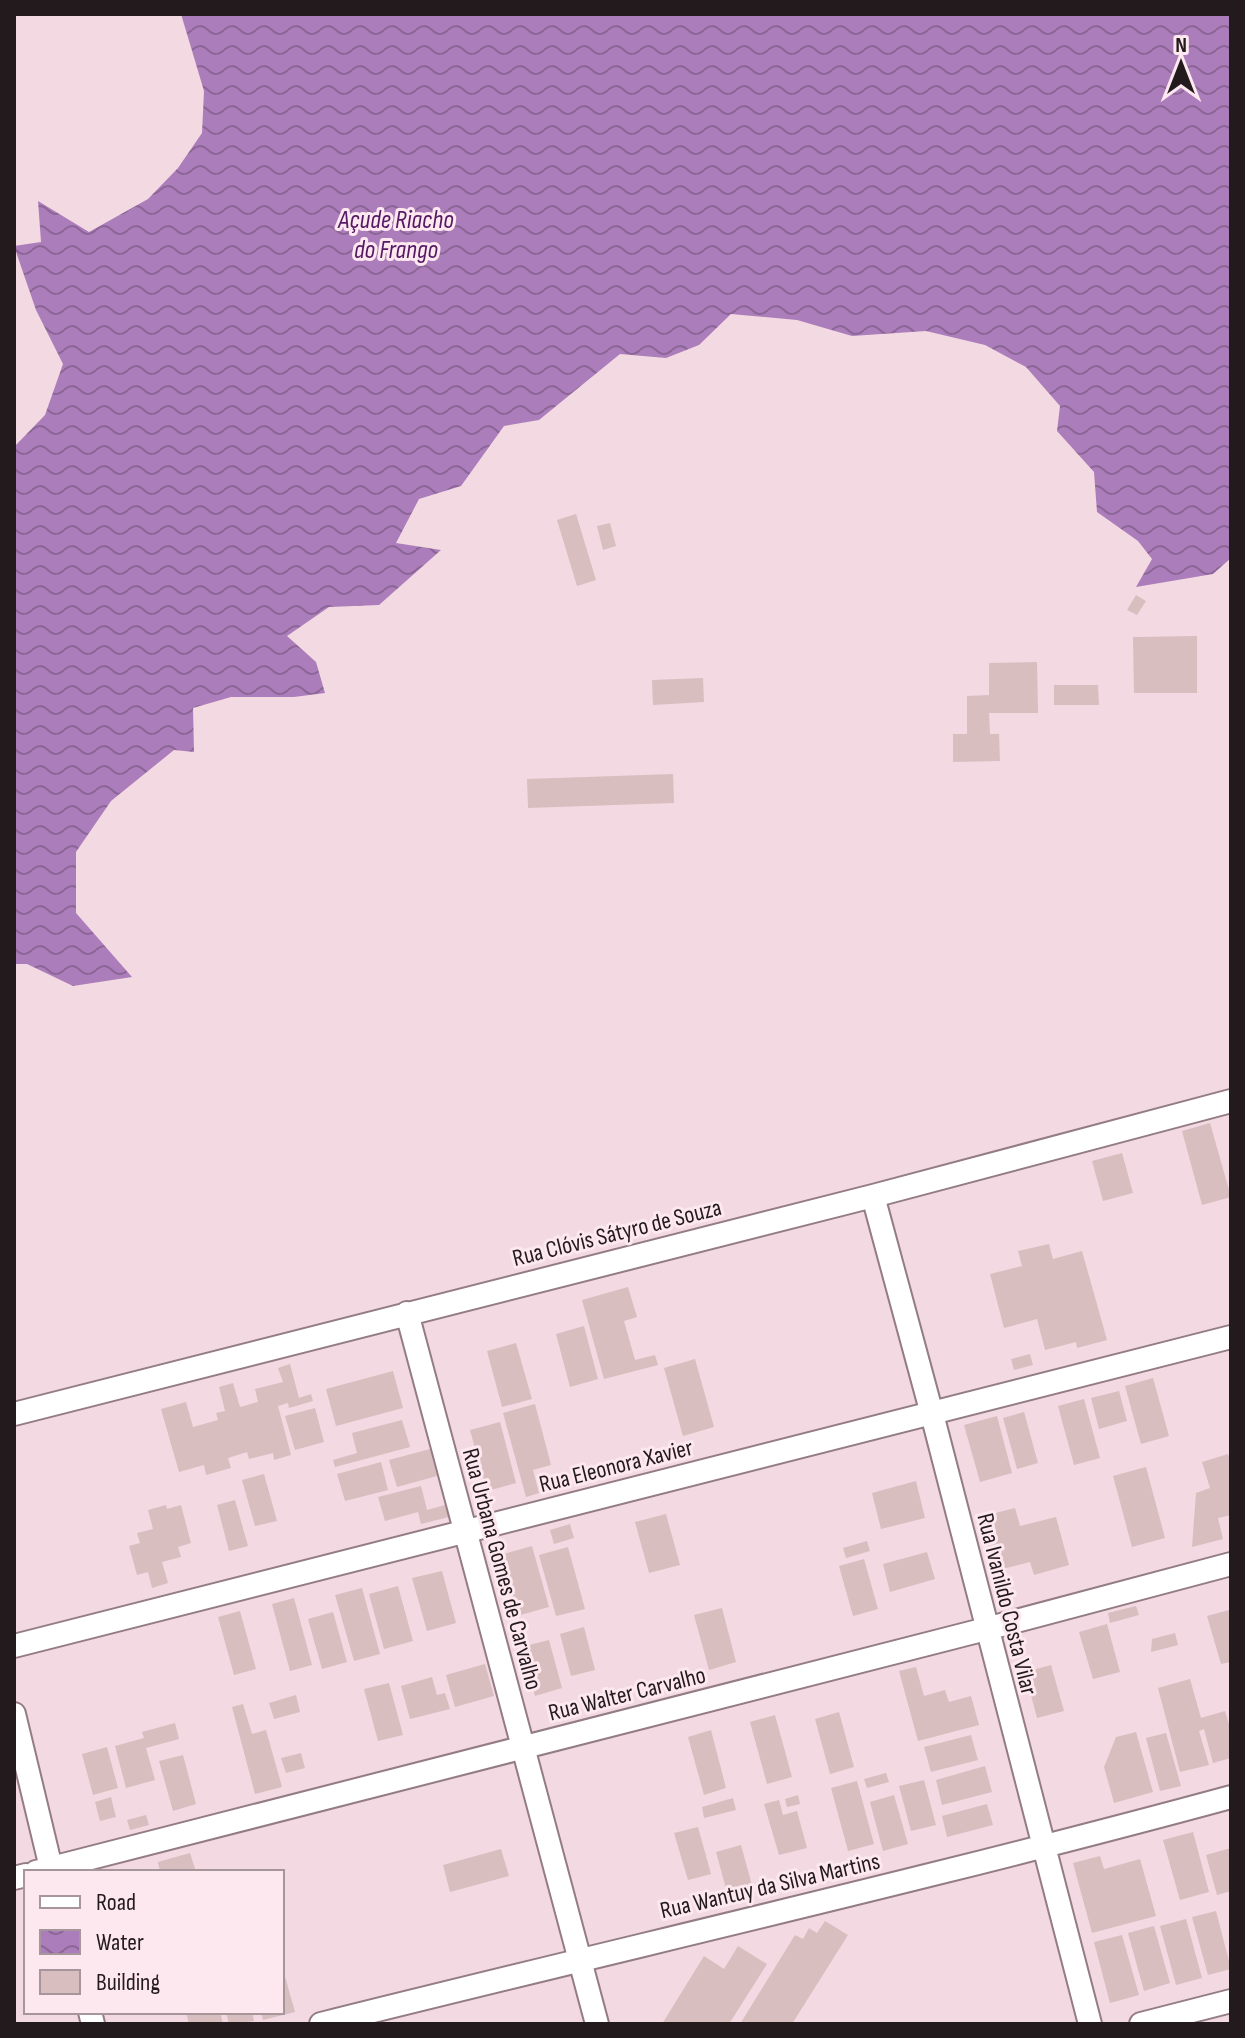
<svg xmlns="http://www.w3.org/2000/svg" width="1245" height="2038" font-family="'Sofia Sans Condensed',sans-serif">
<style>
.water{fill:url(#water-waves)}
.building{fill:#d8bebf}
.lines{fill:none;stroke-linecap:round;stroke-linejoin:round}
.street-casing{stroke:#937c83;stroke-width:26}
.street{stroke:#fff;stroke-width:22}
.labels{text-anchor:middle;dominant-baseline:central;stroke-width:6;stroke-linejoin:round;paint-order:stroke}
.street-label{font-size:24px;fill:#231a1d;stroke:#fde8ef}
.water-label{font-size:26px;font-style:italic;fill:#541965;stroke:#fde8ef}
</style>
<defs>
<pattern id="water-waves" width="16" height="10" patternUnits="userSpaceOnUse" patternTransform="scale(2)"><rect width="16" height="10" fill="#ac7dbb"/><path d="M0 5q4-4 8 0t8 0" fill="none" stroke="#8c6697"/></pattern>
</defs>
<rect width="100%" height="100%" fill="#f3d9e2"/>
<path class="water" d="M181,14H1231V558L1213,574L1136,587L1152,559L1138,541L1097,512L1094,472L1057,431L1060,406L1026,367L985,345L926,331L852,336L797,320L731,314L699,345L666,358L620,354L539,420L504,426L461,486L419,499L396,543L441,550L379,605L329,607L287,636L316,662L325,693L294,697H231L193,708L194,752L174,750L111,801L76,852V913L132,977L73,986L27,964H14V447L45,415L63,364L36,310L14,246L41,242L38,201L89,232L148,199L178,168L202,133L204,91Z"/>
<path class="building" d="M576,514L596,580L577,586L557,520Z
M610,523L616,546L603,550L597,526Z
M1136,595L1146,601L1137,615L1127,610Z
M1197,636V693H1134L1133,637Z
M1037,662L1038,713H989L990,734H999L1000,761L953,762V734H967V696L989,695V663Z
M703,678L704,702L653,705L652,680Z
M1054,685H1098L1099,705H1054Z
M673,774L674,803L528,808L527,779Z
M1210,1123L1231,1197L1202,1205L1182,1131Z
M1122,1153L1133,1193L1103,1201L1092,1161Z
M1049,1244L1053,1259L1082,1251L1107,1340L1077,1348L1076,1342L1045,1350L1037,1319L1004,1328L990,1274L1022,1266L1018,1251Z
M628,1287L637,1317L624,1321L635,1360L655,1355L658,1365L604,1379L582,1300Z
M584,1326L598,1379L570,1387L556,1334Z
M516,1343L532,1399L502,1407L487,1351Z
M1030,1354L1033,1365L1014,1370L1011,1359Z
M695,1359L714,1427L683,1436L664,1368Z
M290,1364L299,1398L311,1394L313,1401L289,1408L288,1403L278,1406L291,1455L274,1460L273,1453L249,1459L247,1452L228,1458L231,1468L206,1475L204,1465L179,1472L161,1409L186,1402L193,1427L218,1420L216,1413L225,1411L219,1387L233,1383L240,1407L258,1402L255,1389L283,1382L278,1368Z
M393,1371L403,1408L336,1426L326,1389Z
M1153,1378L1169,1436L1141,1444L1125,1386Z
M1119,1391L1127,1421L1099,1429L1091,1398Z
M1084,1399L1100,1458L1074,1465L1058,1406Z
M535,1404L551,1465L533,1470L539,1493L526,1497L503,1413Z
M315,1408L324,1442L295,1450L285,1416Z
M1024,1412L1038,1463L1017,1469L1003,1418Z
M997,1416L1012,1473L980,1482L964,1425Z
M402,1420L410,1447L335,1467L333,1460L357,1453L352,1433Z
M500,1422L516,1483L487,1491L470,1430Z
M430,1449L437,1476L397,1487L389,1460Z
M1228,1454L1231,1464V1515L1218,1518L1223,1539L1192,1547L1196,1493L1210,1488L1202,1462Z
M381,1462L388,1490L345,1501L337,1474Z
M1146,1467L1165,1538L1132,1547L1113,1476Z
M264,1474L277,1521L255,1526L242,1480Z
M916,1481L925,1518L881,1529L872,1493Z
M421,1486L427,1510L445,1505L449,1517L421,1524L418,1512L385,1521L378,1497Z
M235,1500L248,1546L229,1551L217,1505Z
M166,1505L167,1509L181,1505L191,1543L178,1547L181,1557L162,1562L168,1583L152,1588L148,1572L137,1575L129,1546L140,1543L137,1533L153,1529L148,1510Z
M1015,1508L1020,1526L1056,1517L1069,1565L1034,1575L1030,1562L995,1571L980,1517Z
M666,1514L680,1565L649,1573L635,1522Z
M570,1524L574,1538L554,1544L550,1530Z
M867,1541L870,1551L846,1558L843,1548Z
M532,1546L549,1607L517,1616L500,1555Z
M568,1547L585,1609L556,1616L539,1555Z
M927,1552L935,1579L890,1592L883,1564Z
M864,1559L878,1609L853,1616L839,1566Z
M442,1571L456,1623L427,1631L412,1578Z
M398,1586L413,1641L384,1649L369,1594Z
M362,1588L380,1654L354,1661L335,1595Z
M294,1598L312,1665L290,1671L272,1604Z
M1136,1606L1139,1615L1110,1623L1108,1613Z
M722,1608L736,1662L709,1670L694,1615Z
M1229,1610L1231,1662L1221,1664L1207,1616Z
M240,1611L256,1669L234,1675L218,1617Z
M333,1612L347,1662L322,1669L308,1619Z
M1107,1624L1120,1672L1093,1679L1079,1632Z
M584,1627L595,1670L571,1676L560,1634Z
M1175,1633L1178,1645L1151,1652L1152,1639Z
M549,1640L562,1688L535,1696L521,1647Z
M485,1664L494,1696L455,1707L446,1675Z
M1051,1665L1064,1711L1037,1718L1025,1672Z
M916,1667L924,1696L945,1690L949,1702L971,1696L979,1725L918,1741L899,1671Z
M432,1677L437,1695L445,1693L450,1709L410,1719L401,1686Z
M1190,1679L1201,1718L1225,1711L1231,1731V1758L1213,1763L1204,1729L1199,1731L1209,1765L1180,1772L1158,1688Z
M389,1683L403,1735L378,1741L364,1689Z
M296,1695L300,1712L274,1719L269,1703Z
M243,1704L252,1734L266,1730L282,1787L255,1794L232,1707Z
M839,1712L854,1767L830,1774L815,1719Z
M775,1715L792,1777L767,1784L750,1722Z
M175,1723L179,1739L146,1748L155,1780L126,1788L115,1746L144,1738L142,1732Z
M711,1730L726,1788L704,1795L688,1737Z
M1136,1732L1153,1792L1114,1803L1104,1767L1116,1737Z
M1166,1733L1181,1786L1160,1791L1146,1738Z
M971,1735L978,1760L931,1772L924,1747Z
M107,1747L118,1788L93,1795L82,1754Z
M301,1753L305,1768L286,1773L281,1758Z
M183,1755L196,1804L173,1811L159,1761Z
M985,1766L992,1792L942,1805L936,1780Z
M886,1773L889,1782L867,1788L864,1779Z
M924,1780L936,1825L911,1831L899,1786Z
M857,1781L874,1844L848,1851L831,1788Z
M798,1795L800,1804L787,1807L785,1799Z
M894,1795L908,1844L883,1851L870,1802Z
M111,1797L116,1817L100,1821L95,1802Z
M733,1798L736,1810L704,1818L702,1807Z
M779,1800L783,1815L797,1811L807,1848L779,1855L764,1804Z
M987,1804L993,1825L947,1837L942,1816Z
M146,1815L149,1825L130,1830L127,1820Z
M698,1827L711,1874L688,1880L674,1833Z
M1193,1832L1209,1892L1180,1900L1163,1840Z
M741,1845L753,1889L728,1896L716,1852Z
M1231,1848V1891L1217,1895L1206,1855Z
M501,1849L509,1876L450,1892L443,1865Z
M190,1853L196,1872H160L158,1862Z
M1100,1856L1104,1869L1140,1859L1156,1916L1092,1933L1073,1863Z
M1216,1911L1231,1969L1208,1975L1192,1917Z
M1186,1919L1202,1978L1176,1985L1160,1926Z
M825,1921L848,1935L792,2024H740L795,1935L803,1939L809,1928L817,1933Z
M1154,1926L1170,1983L1144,1991L1128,1933Z
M1122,1935L1139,1995L1110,2003L1094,1942Z
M738,1946L767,1964L729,2024H662L704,1956L724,1969Z
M283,1969L295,2012L263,2020L261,2012H282Z
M186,2012H220L223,2024H189Z
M226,2012H252L254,2021L229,2024Z"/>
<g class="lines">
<g class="street-casing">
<path id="street" d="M873,1196L932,1414L1090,2024
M407,1313L597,2024
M14,1414L873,1196L1231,1101
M14,1646L1231,1337
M14,1714L52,1872
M36,1872L986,1629L1231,1564
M14,1878L26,1875
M90,2012L93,2024
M321,2024C624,1948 929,1879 1231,1797
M1141,2024L1231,2001"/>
</g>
<use href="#street" class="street"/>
</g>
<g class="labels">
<g class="street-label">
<text transform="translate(617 1233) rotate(-14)">Rua Clóvis Sátyro de Souza</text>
<text transform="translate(616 1466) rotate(-14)">Rua Eleonora Xavier</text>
<text transform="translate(502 1569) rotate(75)">Rua Urbana Gomes de Carvalho</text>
<text transform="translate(1007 1604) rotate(76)">Rua Ivanildo Costa Vilar</text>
<text transform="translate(627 1694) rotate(-14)">Rua Walter Carvalho</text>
<text transform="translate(770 1886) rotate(-13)">Rua Wantuy da Silva Martins</text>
</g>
<g class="water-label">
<text x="396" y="220">Açude Riacho<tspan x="396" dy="30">do Frango</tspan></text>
</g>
</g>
<rect width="1245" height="2038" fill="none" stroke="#231a1d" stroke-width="32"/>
<rect x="24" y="1870" width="260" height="144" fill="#fde8ef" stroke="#a6969b" stroke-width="2"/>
<rect x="40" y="1896" width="40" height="12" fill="#ffffff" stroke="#a6969b" stroke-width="2"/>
<text x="96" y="1910" font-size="24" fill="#231a1d">Road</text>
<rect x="40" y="1930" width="40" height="24" fill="url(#water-waves)" stroke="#a6969b" stroke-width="2"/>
<text x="96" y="1950" font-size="24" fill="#231a1d">Water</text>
<rect x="40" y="1970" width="40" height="24" fill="#d8bebf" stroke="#a6969b" stroke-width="2"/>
<text x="96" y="1990" font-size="24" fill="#231a1d">Building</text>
<g transform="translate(1181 64)" stroke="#fde8ef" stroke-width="6" paint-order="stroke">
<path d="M0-6L14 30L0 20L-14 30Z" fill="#231a1d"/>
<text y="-12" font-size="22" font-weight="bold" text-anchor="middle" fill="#231a1d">N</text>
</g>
</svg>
